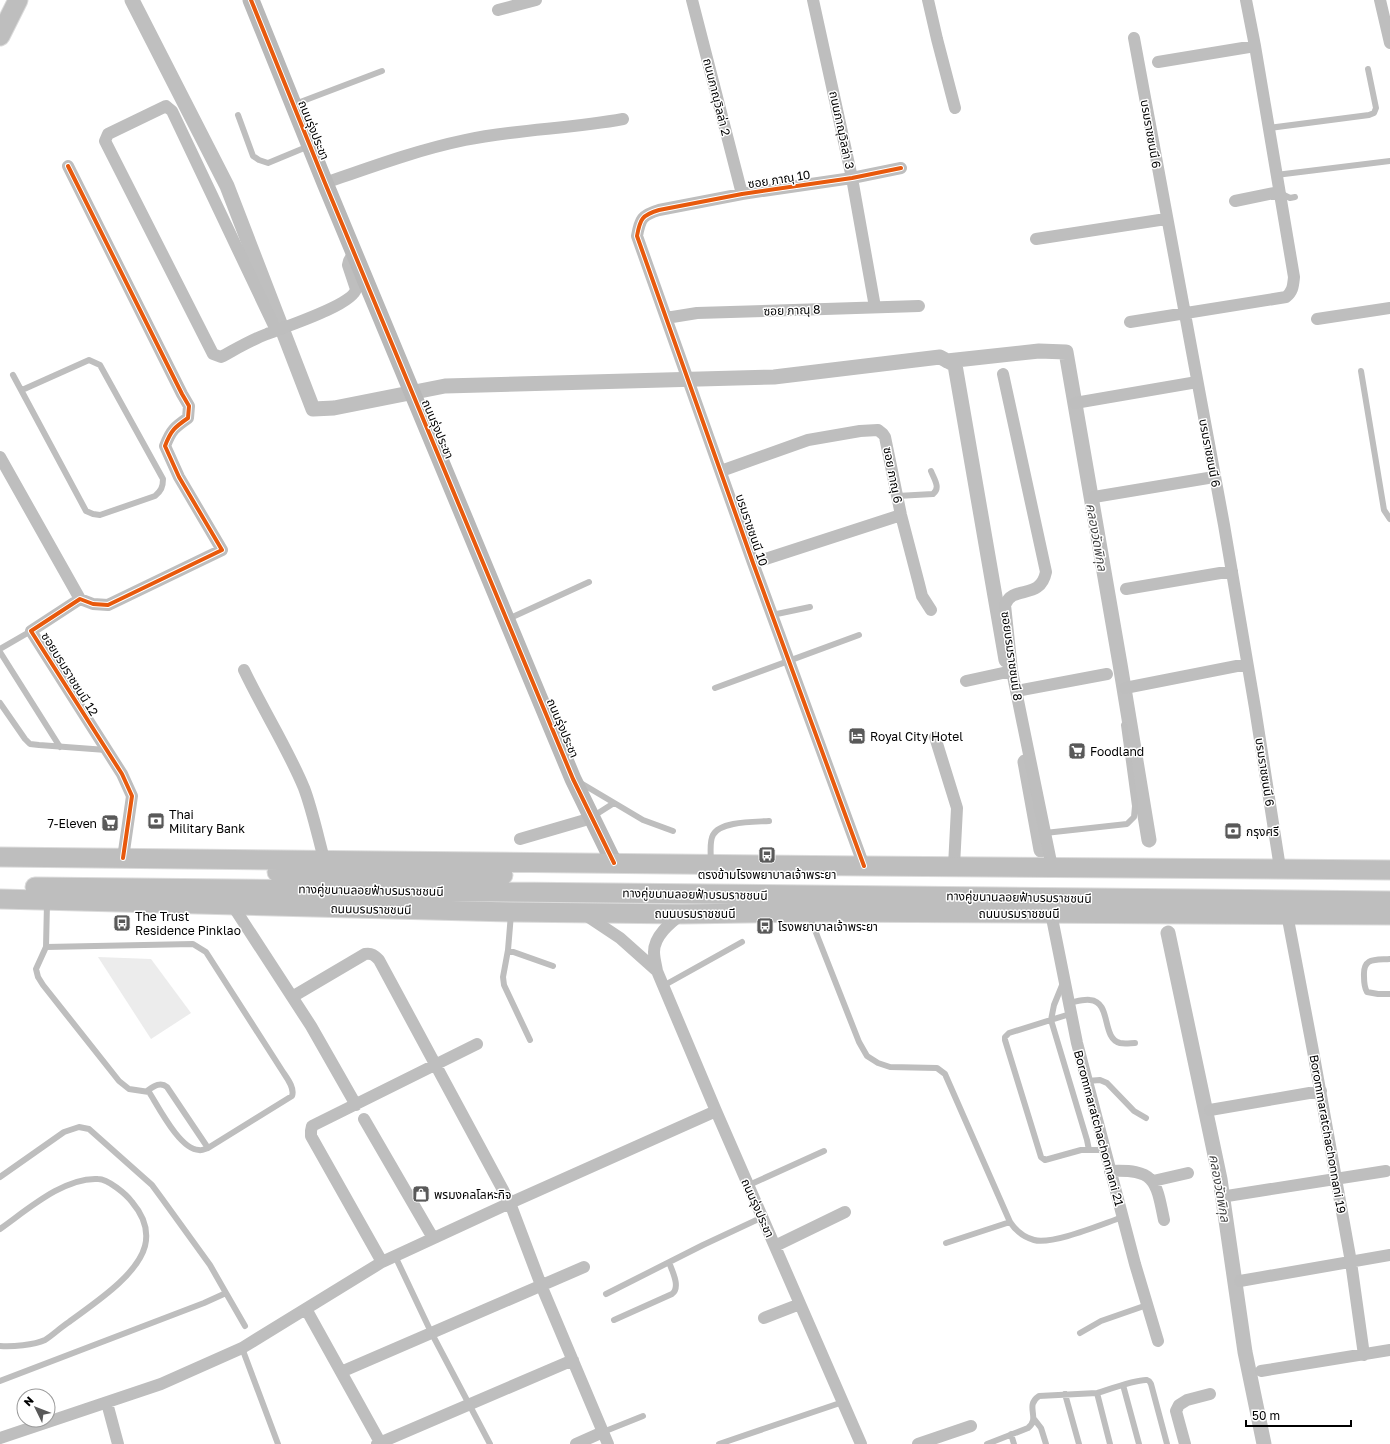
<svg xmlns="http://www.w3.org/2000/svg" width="1390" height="1444" font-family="'Golos Text','Noto Sans Thai',sans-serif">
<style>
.green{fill:#ececec}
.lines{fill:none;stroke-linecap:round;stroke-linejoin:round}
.canal{stroke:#bfbfbf;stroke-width:15}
.primary-casing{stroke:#dbdbdb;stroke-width:21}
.lane{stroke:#bebebe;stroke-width:6}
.street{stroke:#bebebe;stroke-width:12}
.secondary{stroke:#b8b8b8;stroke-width:17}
.primary{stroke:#bebebe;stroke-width:19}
.cycleway-casing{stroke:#fff;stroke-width:6}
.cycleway{stroke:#e8590c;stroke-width:4}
.labels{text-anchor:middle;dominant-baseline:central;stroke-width:3;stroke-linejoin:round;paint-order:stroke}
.street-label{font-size:12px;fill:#000;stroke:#fff}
.poi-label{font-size:12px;fill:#000;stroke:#fff;text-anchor:start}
.water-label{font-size:13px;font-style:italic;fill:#444;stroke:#fff}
</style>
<rect width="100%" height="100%" fill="#fff"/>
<path class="green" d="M98,957L151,959L191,1013L151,1039Z"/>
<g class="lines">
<path class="canal" d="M132,0L227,186L313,409L334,408L445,386L774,377L940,357L955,365L1006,660
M947,361L1039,351L1066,352L1120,664L1149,840
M1025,762L1041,850
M1168,933L1220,1179L1245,1352L1264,1444"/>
<g class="primary-casing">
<path id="primary" d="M0,36L18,0
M0,857L864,866L1390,870
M277,872L503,875
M35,887L1390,901
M0,899L511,912L683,914L808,912L1390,915"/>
</g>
<path class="lane" d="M295,104L382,71
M238,115L253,156L259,160L268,163L309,146
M1269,128L1369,115L1374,113L1376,108L1368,69
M1276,175L1390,161
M1280,193L1290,198L1295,197
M1361,371L1384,510L1390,519
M13,375L86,511L93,514L100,515L155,496C161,491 163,487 163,479L100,365L89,360L22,390
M897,496L933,494C941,488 934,479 931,471
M772,615L810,607
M508,619L589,582
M0,649L31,631
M0,652L60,747
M715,688L859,635
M0,703L25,739L30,744L39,745L106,750
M579,782L643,820L673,831
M592,817L614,803
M1045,833L1127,824L1134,817L1135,806L1124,725
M711,863C711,854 709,842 713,835C720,821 755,822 769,821
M511,914L508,950L503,977L504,985L530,1040
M809,915L859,1042L867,1056L878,1063L890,1067L937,1068L945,1074L1010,1222C1016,1231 1023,1237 1034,1240C1053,1245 1102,1224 1123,1217
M46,947L193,944L206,952L283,1072C287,1078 295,1088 292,1096L208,1148C205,1149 201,1151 199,1150C180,1150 158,1106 149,1092L129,1089L119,1081L43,985L38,977L36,969L46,947L47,903
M508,950L553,966
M1390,959C1375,960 1363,957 1364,976C1364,982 1364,987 1367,992L1378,994H1390
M1063,983L1054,1005L1051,1020L1087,1140L1089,1150
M663,986L742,942
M1068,1003C1075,1002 1083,999 1090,1000C1112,1002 1101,1038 1120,1043C1125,1044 1131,1043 1135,1043
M1070,1014L1009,1033L1005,1037V1040L1041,1157L1045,1160L1081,1150H1105
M1087,1081L1100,1080L1107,1083L1134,1111L1146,1118
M147,1091C153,1087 160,1081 167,1087L208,1148
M0,1177L64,1132L79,1127L89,1129L152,1185L163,1200L210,1265L226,1293L204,1303L0,1381
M749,1185L824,1151
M0,1229C27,1210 64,1177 98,1179C108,1179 126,1194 132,1202C143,1215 149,1230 145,1246C137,1276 93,1304 69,1322C61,1327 53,1335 45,1340C34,1345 12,1347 0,1346
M946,1243L1010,1222
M395,1256L431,1332L490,1444
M226,1293L245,1326
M606,1294L703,1245L763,1217
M614,1320L672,1294C681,1287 672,1271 669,1262
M1080,1333L1101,1321L1147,1305
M242,1348L278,1444
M1123,1385L1139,1444
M1065,1394L1079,1444
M1034,1419L1041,1428L1046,1444
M603,1432L643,1416
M1011,1434L1014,1444
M719,1444L843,1402
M987,1444L1028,1428C1041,1418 1024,1406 1039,1396L1097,1393
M1110,1444L1097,1393C1107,1390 1137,1379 1147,1380C1150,1381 1150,1382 1151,1384L1167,1444"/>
<path class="street" d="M692,0L742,194
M813,0L852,178L875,307
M928,0L937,39L955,108
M1380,0L1390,43
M498,10L536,0
M1134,38L1224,525L1255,708L1280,868
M1158,62L1255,46
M68,166L182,394L189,406L188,418C175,427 171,430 165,446L179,477L222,550L108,605L93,604L80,599L31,631L122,774L132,796L123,858
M325,183C371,167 417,150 465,140C517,129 570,129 623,119
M1235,201L1279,192
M1036,239L1166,219
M666,318L697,313L919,306
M1317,319L1390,308
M1130,322L1286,297C1293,291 1293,286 1294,277L1255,46L1246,0
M276,330L172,111L166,106L108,134L105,141L213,354L221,357C236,349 251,340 267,334C284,327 353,305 356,289L348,265L349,261L354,252
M1003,374L1046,572C1040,601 1013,584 1005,605L1012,671L1052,867
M1075,403L1197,382
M0,457L80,599
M721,471L808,440L860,431L878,430L883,434L885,437L901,515L919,584L922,596L931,610
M1094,497L1214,477
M753,563L901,515
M1126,589L1232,571
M244,670C263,710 287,747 304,788C312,809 318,837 324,859
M966,681L1012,671
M1125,688L1247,664
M1016,691L1107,674
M935,737L957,808L954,866
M520,839L592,818
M864,866L753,563L637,236C640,219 642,215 659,210L742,194L852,178L901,168
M233,906L311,1026L356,1105
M1051,913L1077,1043L1135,1264L1158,1341
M584,914L620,938L657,971
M682,914C670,923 654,936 654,952C654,958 656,965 657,971L716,1111L861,1444
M1287,914L1313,1051L1351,1262L1364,1355
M292,997L365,954C372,953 374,955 379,960L510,1203L541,1285L608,1444
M1210,1110L1321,1091
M364,1119L433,1238
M1110,1171C1155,1169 1156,1180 1164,1220
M1153,1181L1188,1173
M1227,1196L1386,1171
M775,1246L845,1212
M382,1262L311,1136V1131L312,1126L477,1044
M1240,1281L1390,1255
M306,1309L381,1444
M764,1318L800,1304
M1261,1371L1390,1350
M341,1372L584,1267
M107,1403L118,1444
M0,1438L161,1384L242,1348L382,1262L510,1203L716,1111
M377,1444L573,1360
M576,1444L603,1432
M918,1444L971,1426
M1185,1444L1176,1411L1179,1405L1187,1400L1210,1394"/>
<path class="secondary" d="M251,0L325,183L573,779L614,863"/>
<use href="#primary" class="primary"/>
<g class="cycleway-casing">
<path id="cycleway" d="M251,0L325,183L573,779L614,863
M68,166L182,394L189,406L188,418C175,427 171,430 165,446L179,477L222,550L108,605L93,604L80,599L31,631L122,774L132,796L123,858
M864,866L753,563L637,236C640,219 642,215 659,210L742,194L852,178L901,168"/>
</g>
<use href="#cycleway" class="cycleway"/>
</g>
<defs>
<g id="hotel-square" transform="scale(0.9)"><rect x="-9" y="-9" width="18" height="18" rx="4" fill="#595959" stroke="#fff"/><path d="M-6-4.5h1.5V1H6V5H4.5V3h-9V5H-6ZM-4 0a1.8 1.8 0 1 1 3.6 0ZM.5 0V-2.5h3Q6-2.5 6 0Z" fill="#fff"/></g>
<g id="supermarket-square" transform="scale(0.9)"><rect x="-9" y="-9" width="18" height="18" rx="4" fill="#595959" stroke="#fff"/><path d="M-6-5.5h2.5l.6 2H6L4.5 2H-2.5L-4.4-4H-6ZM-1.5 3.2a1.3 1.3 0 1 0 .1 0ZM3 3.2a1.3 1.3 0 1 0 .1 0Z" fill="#fff"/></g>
<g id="bank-square" transform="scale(0.9)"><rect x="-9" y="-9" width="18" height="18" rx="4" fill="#595959" stroke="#fff"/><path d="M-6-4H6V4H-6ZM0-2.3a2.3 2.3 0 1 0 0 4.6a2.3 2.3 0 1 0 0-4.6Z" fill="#fff"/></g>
<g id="bus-square" transform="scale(0.9)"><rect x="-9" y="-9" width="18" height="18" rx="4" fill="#595959" stroke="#fff"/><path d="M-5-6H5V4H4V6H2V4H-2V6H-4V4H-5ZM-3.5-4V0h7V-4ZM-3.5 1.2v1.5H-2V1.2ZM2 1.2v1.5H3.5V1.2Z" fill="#fff"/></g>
<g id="shop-square" transform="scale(0.9)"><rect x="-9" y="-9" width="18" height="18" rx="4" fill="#595959" stroke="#fff"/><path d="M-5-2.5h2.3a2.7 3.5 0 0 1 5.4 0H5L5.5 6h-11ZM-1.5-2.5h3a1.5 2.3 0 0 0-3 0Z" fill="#fff"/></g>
</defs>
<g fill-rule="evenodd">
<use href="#hotel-square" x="857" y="736"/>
<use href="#supermarket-square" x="1077" y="751"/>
<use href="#bank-square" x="156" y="821"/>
<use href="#supermarket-square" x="110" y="823"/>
<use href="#bank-square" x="1233" y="831"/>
<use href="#bus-square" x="767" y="855"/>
<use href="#bus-square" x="122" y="923"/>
<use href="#bus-square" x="765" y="926"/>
<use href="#shop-square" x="421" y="1194"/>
</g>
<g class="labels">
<g class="street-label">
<text transform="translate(717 97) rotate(76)">ถนนภาณุวิลล่า 2</text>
<text transform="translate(314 130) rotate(68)">ถนนรุ่งประชา</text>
<text transform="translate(842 130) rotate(78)">ถนนภาณุวิลล่า 3</text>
<text transform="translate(1151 134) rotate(80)">บรมราชชนนี 6</text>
<text transform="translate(779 179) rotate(-9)">ซอย ภาณุ 10</text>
<text transform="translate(792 310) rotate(-2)">ซอย ภาณุ 8</text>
<text transform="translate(438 429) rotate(67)">ถนนรุ่งประชา</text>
<text transform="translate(1210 453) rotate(79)">บรมราชชนนี 6</text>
<text transform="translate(893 475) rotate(79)">ซอย ภาณุ 6</text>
<text transform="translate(752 530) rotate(71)">บรมราชชนนี 10</text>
<text transform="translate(1012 656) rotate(82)">ซอยบรมราชชนนี 8</text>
<text transform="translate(70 674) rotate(58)">ซอยบรมราชชนนี 12</text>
<text transform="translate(563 728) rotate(67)">ถนนรุ่งประชา</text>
<text transform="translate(1265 772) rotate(81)">บรมราชชนนี 6</text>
<text transform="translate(371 890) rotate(1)">ทางคู่ขนานลอยฟ้าบรมราชชนนี</text>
<text transform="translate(695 894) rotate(1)">ทางคู่ขนานลอยฟ้าบรมราชชนนี</text>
<text transform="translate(1019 897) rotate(1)">ทางคู่ขนานลอยฟ้าบรมราชชนนี</text>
<text transform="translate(371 909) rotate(1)">ถนนบรมราชชนนี</text>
<text x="695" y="913">ถนนบรมราชชนนี</text>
<text x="1019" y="913">ถนนบรมราชชนนี</text>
<text transform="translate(1099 1128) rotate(75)">Borommaratchachonnani 21</text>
<text transform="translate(1328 1134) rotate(80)">Borommaratchachonnani 19</text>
<text transform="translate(758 1208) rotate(66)">ถนนรุ่งประชา</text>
</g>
<g class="poi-label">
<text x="870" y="736">Royal City Hotel</text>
<text x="1090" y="751">Foodland</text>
<text x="169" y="814">Thai<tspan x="169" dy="14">Military Bank</tspan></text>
<text x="97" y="823" text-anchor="end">7-Eleven</text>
<text x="1246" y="831">กรุงศรี</text>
<text x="767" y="874" text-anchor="middle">ตรงข้ามโรงพยาบาลเจ้าพระยา</text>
<text x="135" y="916">The Trust<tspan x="135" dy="14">Residence Pinklao</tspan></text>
<text x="778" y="926">โรงพยาบาลเจ้าพระยา</text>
<text x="434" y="1194">พรมงคลโลหะกิจ</text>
</g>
<g class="water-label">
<text transform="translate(1097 537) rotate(80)">คลองวัดพิกุล</text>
<text transform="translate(1220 1188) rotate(80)">คลองวัดพิกุล</text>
</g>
</g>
<g transform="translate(36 1408) rotate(313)"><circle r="19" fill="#ffffff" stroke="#999999"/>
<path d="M0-3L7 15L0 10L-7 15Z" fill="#595959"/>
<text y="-6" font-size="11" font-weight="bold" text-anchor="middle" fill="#000000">N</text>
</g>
<path d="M1246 1420v6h105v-6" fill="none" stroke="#000000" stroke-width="2"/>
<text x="1252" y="1420" font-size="12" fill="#000000" stroke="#ffffff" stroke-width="3" paint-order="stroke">50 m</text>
</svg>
